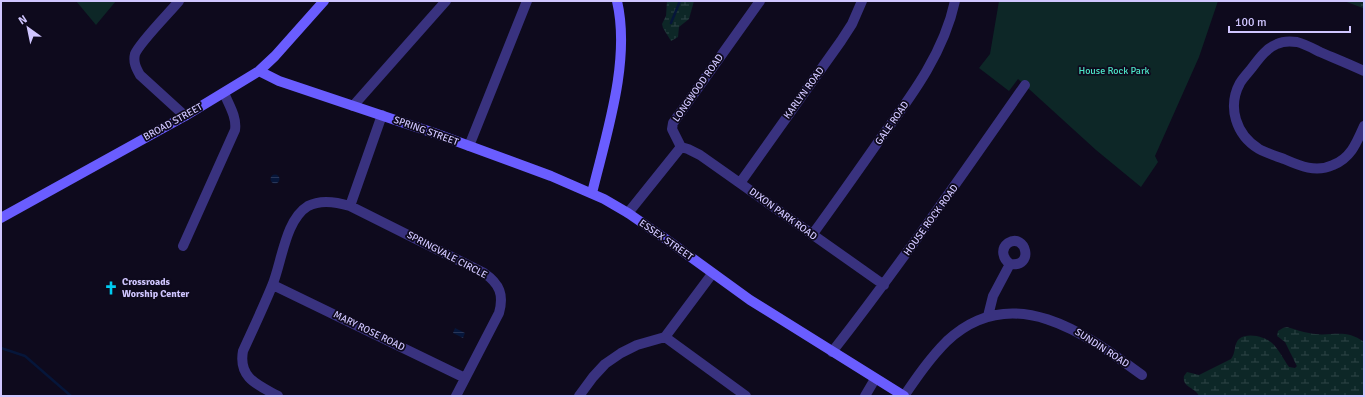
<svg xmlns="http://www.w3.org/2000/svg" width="1365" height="397" font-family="Signika,sans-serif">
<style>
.wetland{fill:url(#wetland-marsh)}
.green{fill:#0d2727}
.water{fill:url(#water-rules)}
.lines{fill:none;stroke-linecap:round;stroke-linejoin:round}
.stream{stroke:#06163a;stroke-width:2.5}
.street{stroke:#39327f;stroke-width:10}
.secondary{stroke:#6a5dff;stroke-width:10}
.labels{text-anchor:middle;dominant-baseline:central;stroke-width:3.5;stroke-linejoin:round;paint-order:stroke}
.park-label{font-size:10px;fill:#4ce5c7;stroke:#0e0a1d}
.street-label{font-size:10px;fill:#d0c6ff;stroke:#0e0a1d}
.poi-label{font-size:10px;font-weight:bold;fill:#d0c6ff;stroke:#0e0a1d;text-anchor:start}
</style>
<defs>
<pattern id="wetland-marsh" width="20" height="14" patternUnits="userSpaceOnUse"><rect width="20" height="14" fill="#0d2727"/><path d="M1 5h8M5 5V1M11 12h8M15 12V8" fill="none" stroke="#2f4547"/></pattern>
<pattern id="water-rules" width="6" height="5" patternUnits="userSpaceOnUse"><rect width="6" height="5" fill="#06163a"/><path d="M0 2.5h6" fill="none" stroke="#293658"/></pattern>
</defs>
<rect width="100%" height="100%" fill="#0e0a1d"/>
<path class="wetland" d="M667,1H694L689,19L679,27L678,37L671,41L663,28L662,24L666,16Z
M1344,1H1364V8H1363Z
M1287,327C1295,329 1302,332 1309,333C1330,338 1344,327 1364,342V396H1199C1195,387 1182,388 1184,376L1187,372L1199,375L1231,359C1236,353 1234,343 1239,339C1248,332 1265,337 1272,343C1278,348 1284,360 1289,367L1295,368L1297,366C1296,364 1286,344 1285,342C1282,340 1280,338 1277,336L1278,331L1283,328Z"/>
<path class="green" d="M76,1H116L96,25Z
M999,1H1218L1199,57L1155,156L1158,162L1141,187L1096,150L1018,79L1009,91L979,68L990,54Z"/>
<path class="water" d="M270.5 179a4.5 4.5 0 1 1 9 0a4.5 4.5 0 1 1-9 0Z
M455,328L465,333L463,338L453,333Z"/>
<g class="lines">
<path class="stream" d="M671,23L680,1
M1,348L25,356L71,396"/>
<path class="street" d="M179,1C170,12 139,43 135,54C133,62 136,68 140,75L185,116
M1364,71C1349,64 1334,58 1320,52C1312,48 1305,44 1297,42C1290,41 1283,41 1277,44C1265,49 1258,60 1251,69C1247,74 1243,78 1240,83C1227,107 1236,135 1259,149C1266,153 1276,156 1284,159C1300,166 1316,173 1333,165C1351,158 1357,142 1364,126
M353,106L446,1
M469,146L527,1
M681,147L688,149L700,155L884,285
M681,147L672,129L673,123L760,1
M740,183L841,41L852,24L862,1
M350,206L382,115
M628,213L681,147
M812,235C836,202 860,168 883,135C913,94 944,52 955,1
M183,246L235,130C237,117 229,105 224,93
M273,285L465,378
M988,316L993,296L1010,264C1003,259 1000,249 1008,243C1026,232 1035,268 1010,264
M665,337L746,396
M832,352C900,265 962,175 1025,85
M278,396C258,385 238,378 243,351C253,329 263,308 272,286C282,262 285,220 308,206C321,199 337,202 350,206L484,273C500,284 504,295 499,313L456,396
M579,396L593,377L605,364L621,353L637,345L665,337L712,274
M865,396L875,379
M904,396C917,377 930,358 947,341C1012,280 1085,333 1142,375"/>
<path class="secondary" d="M259,71L279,81L434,133L551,176L604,199L628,213L670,242L750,300L904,396
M592,193C606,135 631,61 617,1
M1,218L185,116L259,71L275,56L324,1"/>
</g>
<defs>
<g id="church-bare" transform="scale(1.08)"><path d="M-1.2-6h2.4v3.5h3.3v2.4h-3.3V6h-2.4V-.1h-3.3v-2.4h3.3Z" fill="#00cbf1" stroke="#0e0a1d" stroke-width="2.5" paint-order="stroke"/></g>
</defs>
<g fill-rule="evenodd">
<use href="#church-bare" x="111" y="288"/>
</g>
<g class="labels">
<g class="park-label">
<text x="1114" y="71">House Rock Park</text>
</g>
<g class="street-label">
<text transform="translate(698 88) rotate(-55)">LONGWOOD ROAD</text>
<text transform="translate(804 93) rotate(-54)">KARLYN ROAD</text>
<text transform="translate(173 122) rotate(-29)">BROAD STREET</text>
<text transform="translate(892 123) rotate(-55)">GALE ROAD</text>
<text transform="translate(426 131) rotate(20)">SPRING STREET</text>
<text transform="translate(783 214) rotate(36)">DIXON PARK ROAD</text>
<text transform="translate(931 220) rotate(-54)">HOUSE ROCK ROAD</text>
<text transform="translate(666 240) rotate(35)">ESSEX STREET</text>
<text transform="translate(447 255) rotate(28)">SPRINGVALE CIRCLE</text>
<text transform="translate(369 331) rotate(26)">MARY ROSE ROAD</text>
<text transform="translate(1102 348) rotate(33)">SUNDIN ROAD</text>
</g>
<g class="poi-label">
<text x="122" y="282">Crossroads<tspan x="122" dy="12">Worship Center</tspan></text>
</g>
</g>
<rect width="1365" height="397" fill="none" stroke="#d0c6ff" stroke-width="4"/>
<g transform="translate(28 28) rotate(327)" stroke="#0e0a1d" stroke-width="3" paint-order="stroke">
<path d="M0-3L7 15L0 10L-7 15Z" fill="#d0c6ff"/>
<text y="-6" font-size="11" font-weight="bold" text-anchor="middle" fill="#d0c6ff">N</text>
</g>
<path d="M1229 26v6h121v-6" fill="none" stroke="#d0c6ff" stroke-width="2"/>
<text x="1235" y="26" font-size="12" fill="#d0c6ff" stroke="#0e0a1d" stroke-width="3" paint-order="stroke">100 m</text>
</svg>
